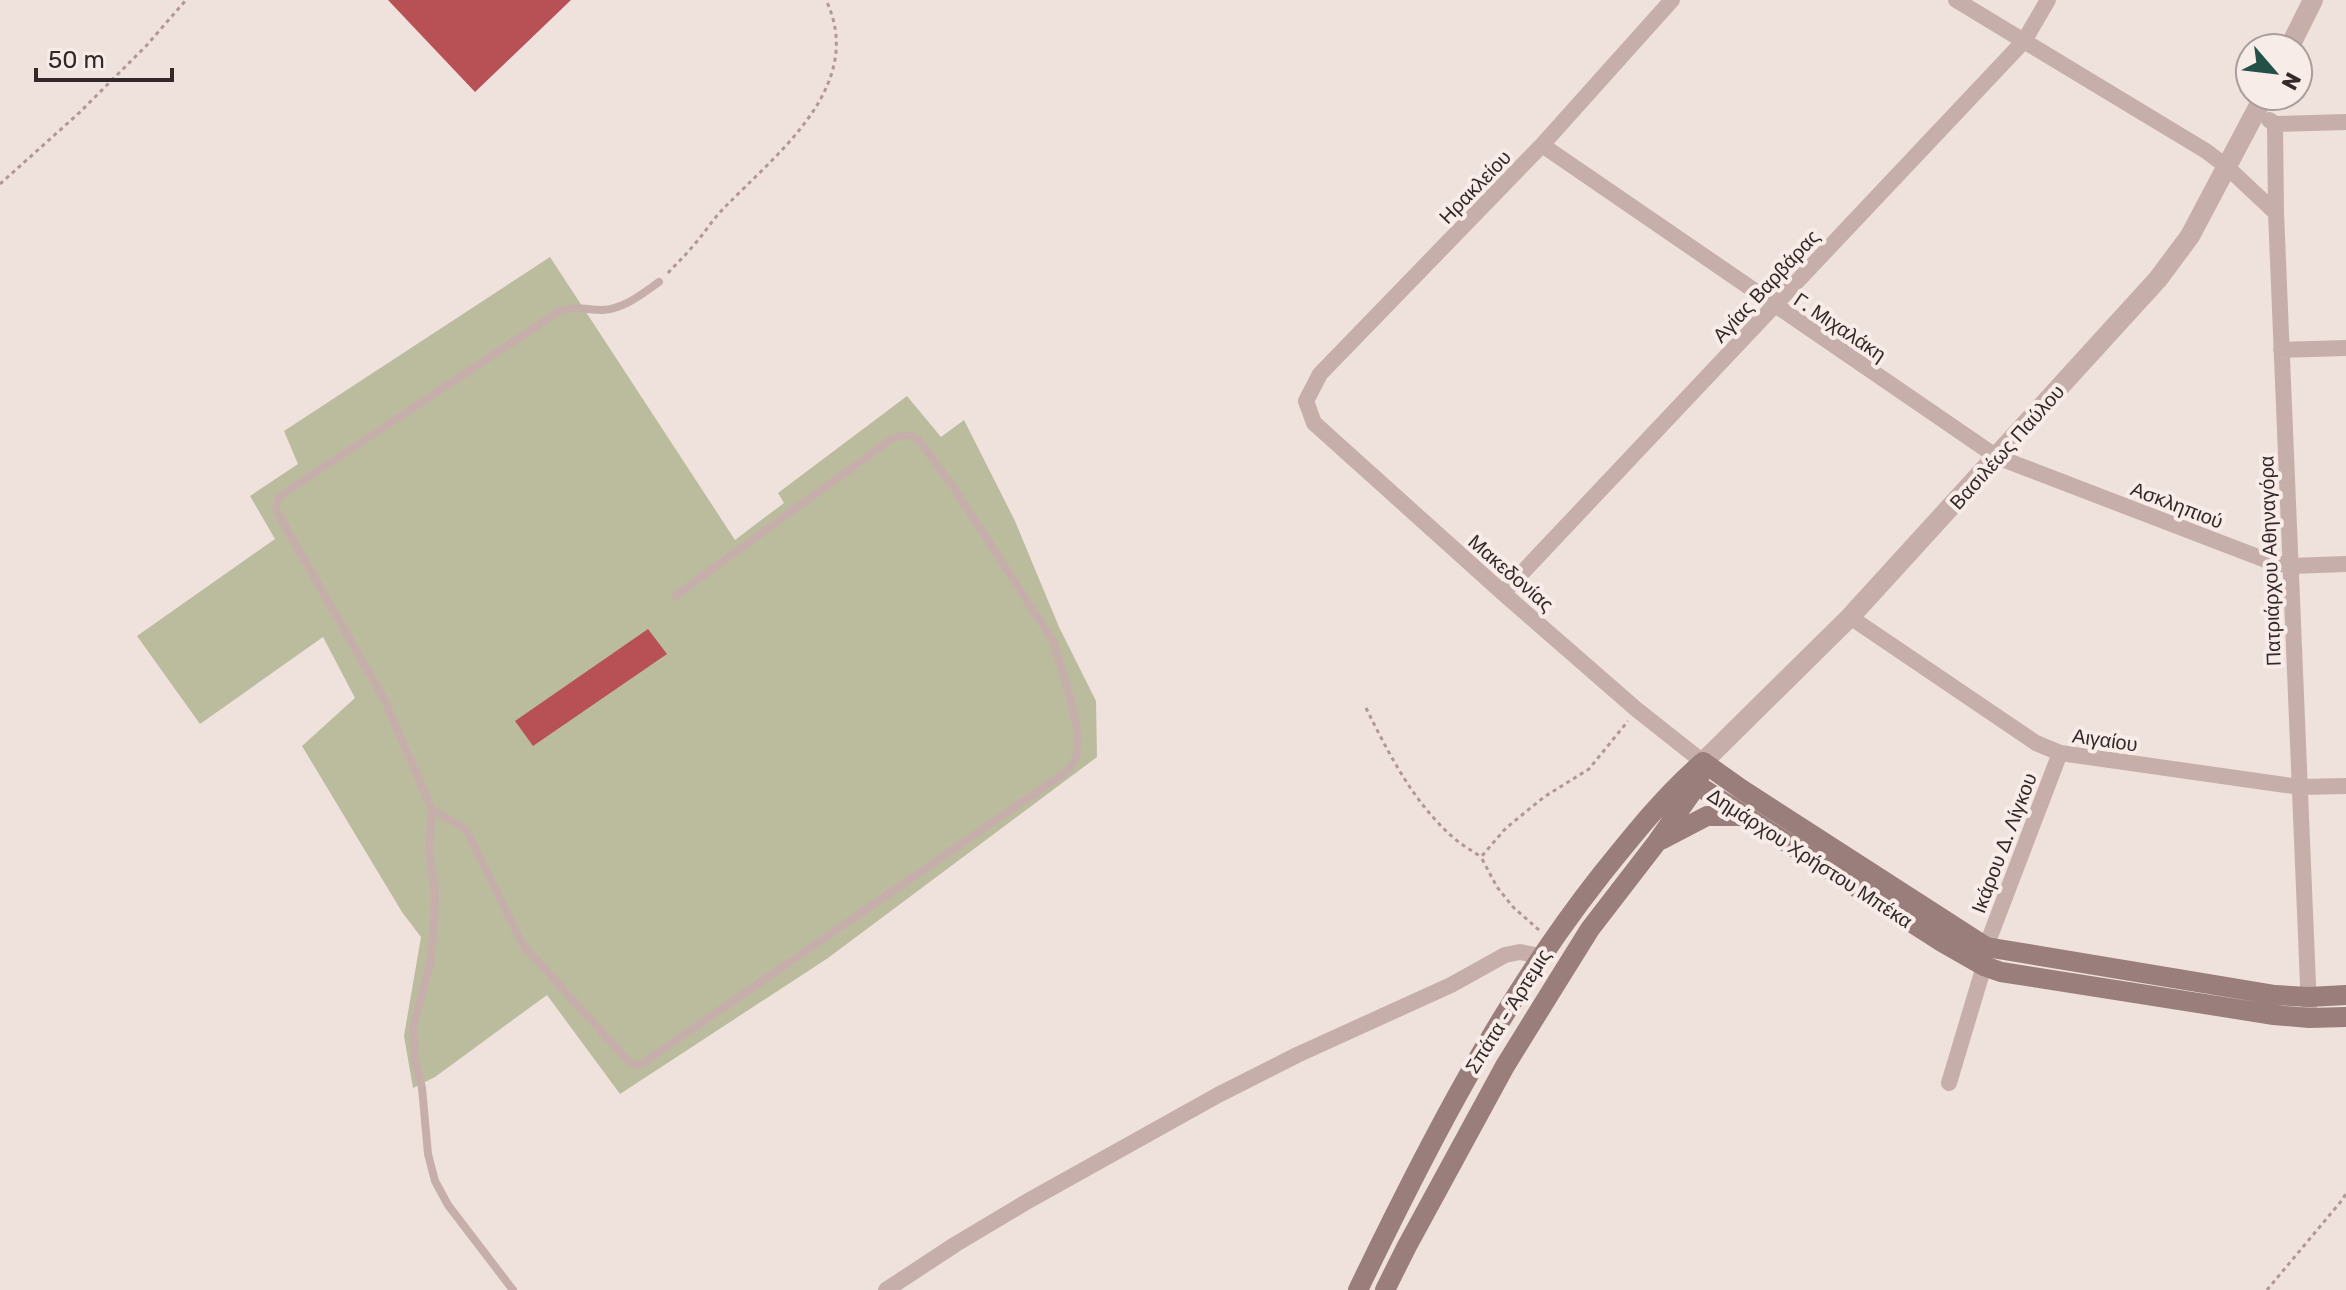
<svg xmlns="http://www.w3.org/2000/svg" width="2346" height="1290" font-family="Rubik,sans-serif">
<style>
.green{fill:#bbbc9e}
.building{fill:#b85155}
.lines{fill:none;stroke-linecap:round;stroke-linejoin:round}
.path{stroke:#b19894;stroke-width:3;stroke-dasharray:4 4;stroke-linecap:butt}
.service{stroke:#c6afaa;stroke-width:8}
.minor{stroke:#c6afaa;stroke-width:16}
.tertiary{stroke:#c6afaa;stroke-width:20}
.secondary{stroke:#997e7b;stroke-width:20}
.labels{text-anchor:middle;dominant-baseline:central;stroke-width:8;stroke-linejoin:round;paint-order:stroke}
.street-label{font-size:20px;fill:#342928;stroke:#f7ece8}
</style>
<rect width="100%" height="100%" fill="#efe1dc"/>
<path class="green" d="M550,257L735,540L784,503L778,493L907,396L941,437L964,420L1015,521L1059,627L1096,701L1097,757L828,958L620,1094L547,995L435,1077L413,1088L404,1036L421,937L402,912L302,746L355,698L323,637L200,724L137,636L275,539L250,496L298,464L284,431Z"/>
<path class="building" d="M388,0H571L475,92Z
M648,629L667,654L533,746L515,721Z"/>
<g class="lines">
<path class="path" d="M0,184L79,113L146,46L186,0
M668,273C676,264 685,256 693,246C704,234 712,220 724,208C776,154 867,86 826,0
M1366,708C1389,754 1414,804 1455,839C1463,846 1473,851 1481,857
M1539,930L1513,907L1497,887L1481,857L1506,828L1544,797L1589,769L1628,721
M2267,1290L2343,1199L2346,1193"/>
<path class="service" d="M432,810L466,829L523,945L629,1062L637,1065L643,1063L1070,769L1077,755L1078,733L1071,700L1053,641L954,488L918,439C907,433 902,435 890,440L675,596
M513,1290L448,1205L435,1181L428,1154L422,1088L415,1060L413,1027L430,964L434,921L435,894L429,848L432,810L385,701L277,512C275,503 278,498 286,492L558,312C574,305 586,310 602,310C624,309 642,294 659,282"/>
<path class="minor" d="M1672,0L1542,145L1320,374L1306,401L1314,423L1503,593L1636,709L1703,762
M1956,0L2206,151L2227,167L2276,213
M2269,120L2275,124L2346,122
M2275,124L2276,213L2309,1009
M1542,145L1997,457L2271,562L2291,566L2346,564
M2281,350L2346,348
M1503,593L2024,41L2048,0
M1850,617L2036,743L2060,753L2300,787L2346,786
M1949,1083L1984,966L1986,947L2060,753
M886,1290L956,1244L1028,1201L1218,1095L1297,1055L1451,985L1505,955L1520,952L1540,956"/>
<path class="tertiary" d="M2289,48L2313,0
M1703,762L1850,617L2158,279L2190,236L2264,96"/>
<path class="secondary" d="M1703,762L1741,789L1986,947L2275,995L2309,997L2346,995
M1697,785L1942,942L1984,966L2001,972L2274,1015L2309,1018L2346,1017
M1661,840L1707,816H1742
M1358,1290C1428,1145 1501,1002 1601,875C1633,835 1664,796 1703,762
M1385,1290L1407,1246L1505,1066L1552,990L1590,929L1657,842L1697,785L1700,774"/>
</g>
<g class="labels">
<g class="street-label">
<text transform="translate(1475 187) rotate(-46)">Ηρακλείου</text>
<text transform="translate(1766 286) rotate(-47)">Αγίας Βαρβάρας</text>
<text transform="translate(1840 327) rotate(34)">Γ. Μιχαλάκη</text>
<text transform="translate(2007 447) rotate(-48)">Βασιλέως Παύλου</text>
<text transform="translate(2177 505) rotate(21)">Ασκληπιού</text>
<text transform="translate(2270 561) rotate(-92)">Πατριάρχου Αθηναγόρα</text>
<text transform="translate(1511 573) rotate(41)">Μακεδονίας</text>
<text transform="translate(2105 740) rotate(8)">Αιγαίου</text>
<text transform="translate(2004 843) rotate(-69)">Ικάρου Δ. Λίγκου</text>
<text transform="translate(1810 858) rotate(33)">Δημάρχου Χρήστου Μπέκα</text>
<text transform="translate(1508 1011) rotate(-58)">Σπάτα - Άρτεμις</text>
</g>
</g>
<g transform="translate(2274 72) rotate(118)"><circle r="38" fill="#f7ece8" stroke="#a99e9b" stroke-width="2"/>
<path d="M0-6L14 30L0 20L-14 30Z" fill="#235147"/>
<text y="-12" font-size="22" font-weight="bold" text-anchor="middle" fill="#342928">N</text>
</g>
<path d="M36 68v12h136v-12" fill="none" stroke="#342928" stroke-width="4"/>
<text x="48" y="68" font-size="24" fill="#342928" stroke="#f7ece8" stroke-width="6" paint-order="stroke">50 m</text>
</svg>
